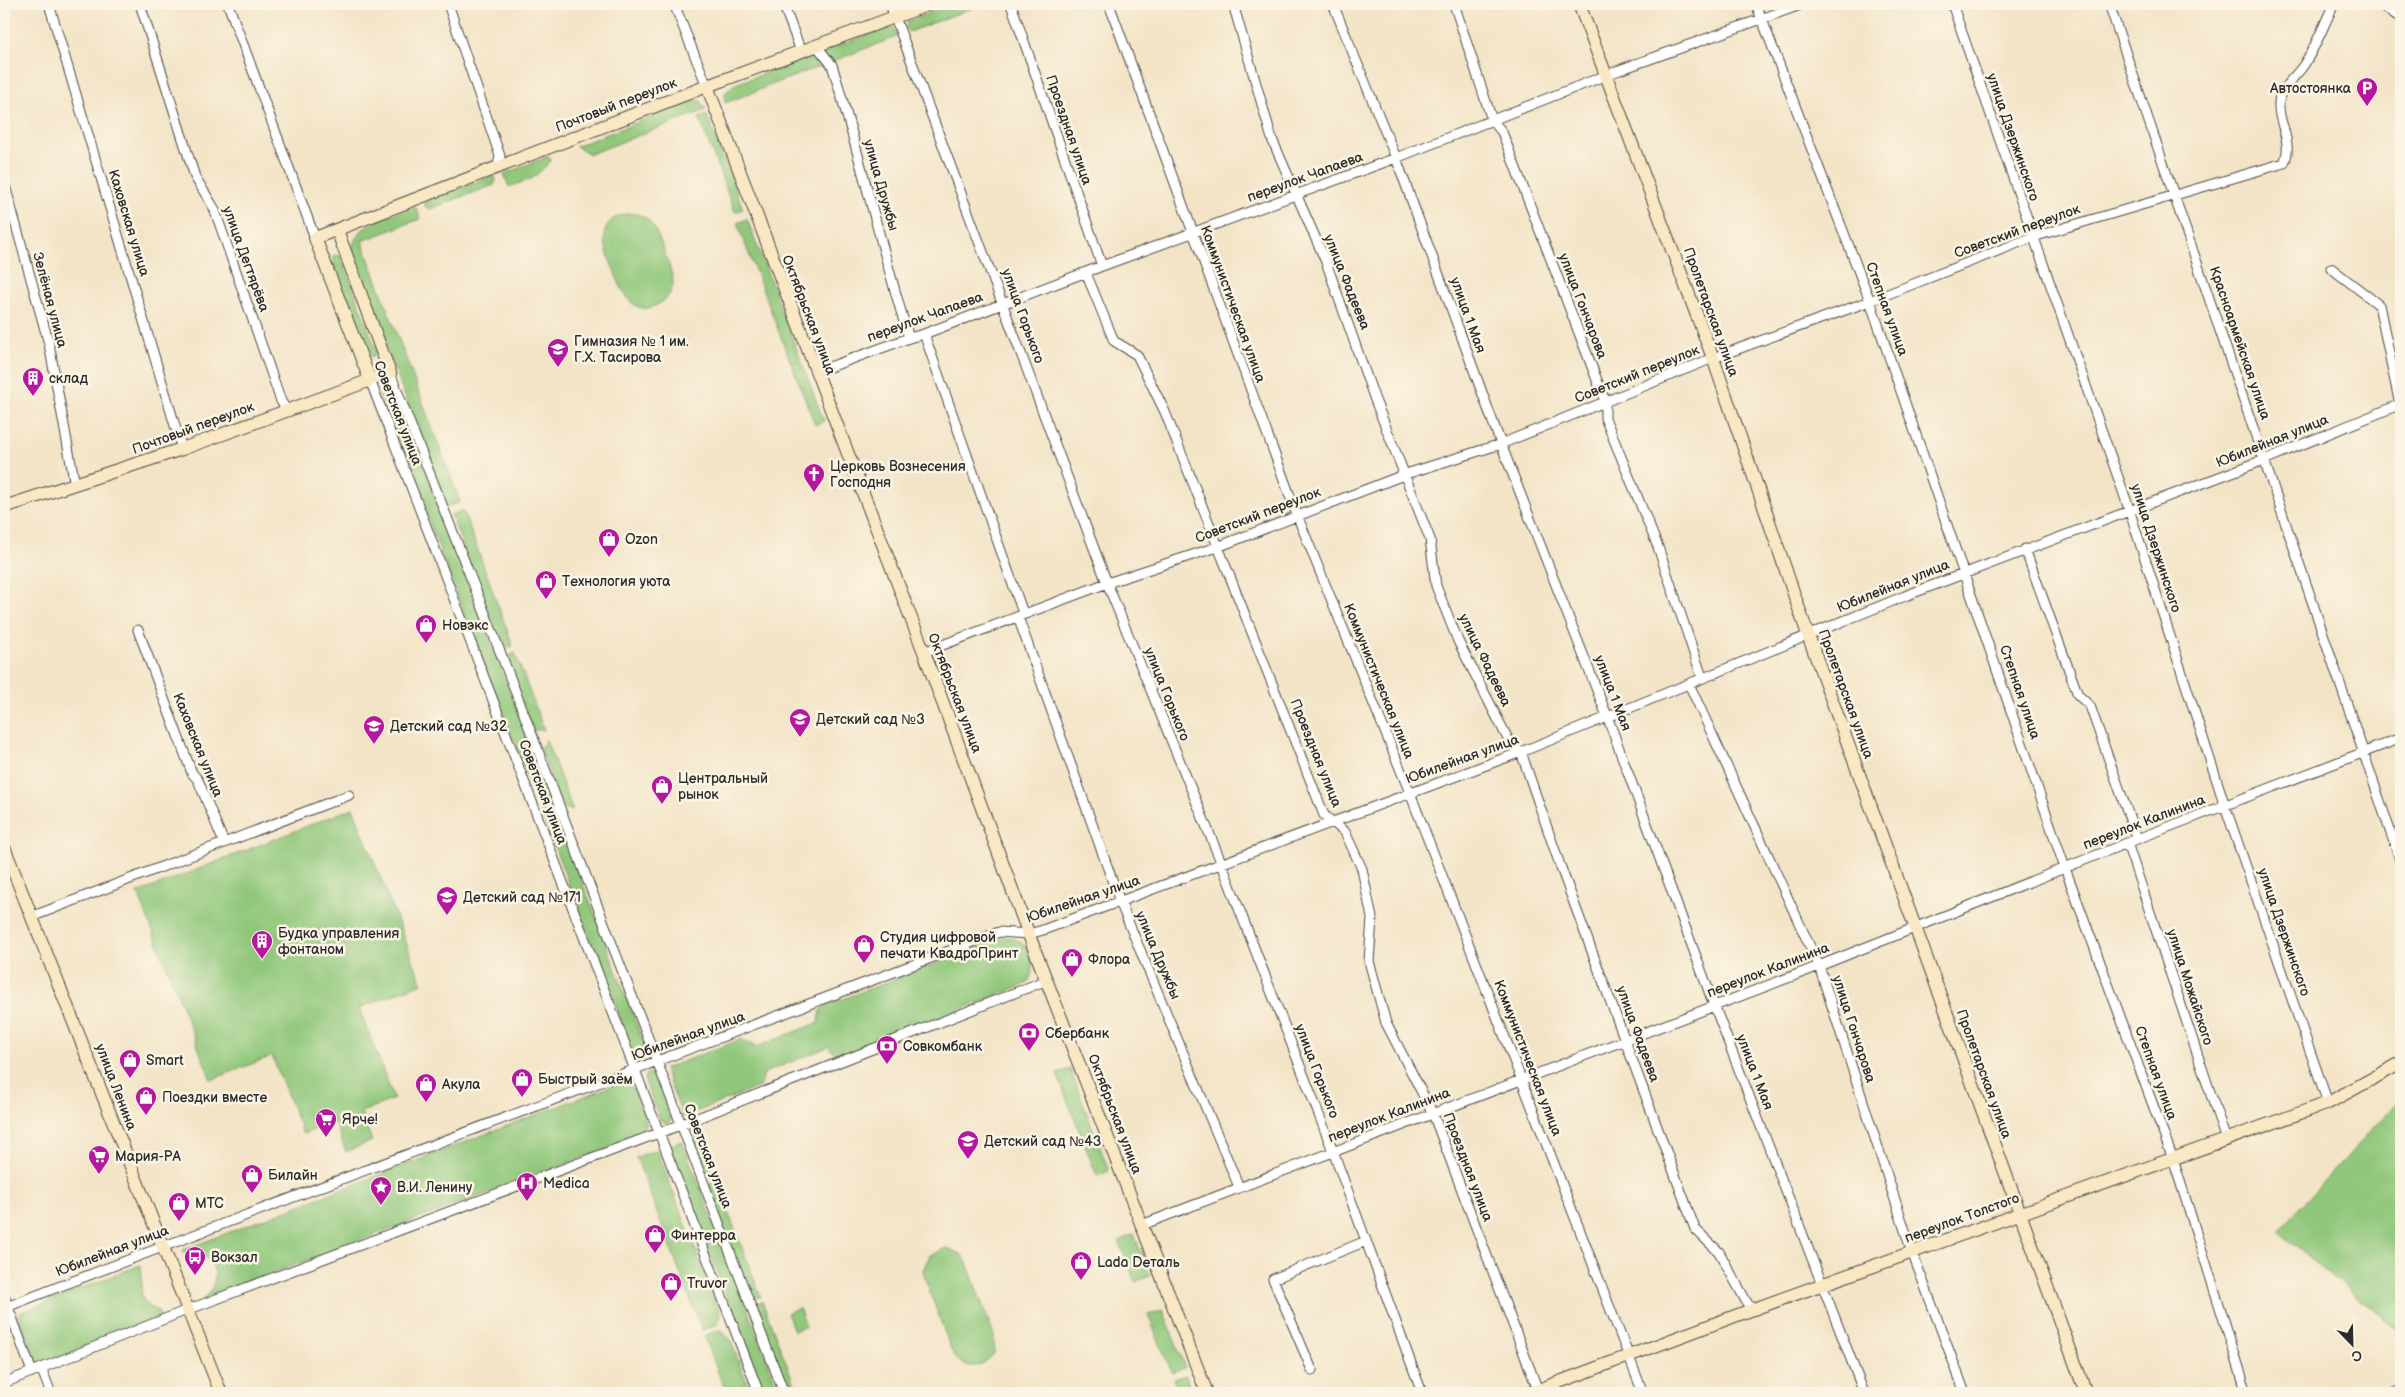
<svg xmlns="http://www.w3.org/2000/svg" width="2405" height="1397" font-family="'Balsamiq Sans',sans-serif">
<style>
.green{fill:#90c77a;stroke:#5e7952}
.lines{fill:none;stroke-linecap:round;stroke-linejoin:round}
.street-casing{stroke:#494742;stroke-width:11}
.secondary-casing{stroke:#494742;stroke-width:14}
.street{stroke:#fff;stroke-width:9}
.secondary{stroke:#fae7c3;stroke-width:12}
.labels{text-anchor:middle;dominant-baseline:central;stroke-width:5;stroke-linejoin:round;paint-order:stroke}
.poi-label{font-size:14px;fill:#2b2b2b;stroke:#fcf5e5;text-anchor:start}
.street-label{font-size:14px;fill:#2b2b2b;stroke:#fcf5e5}
</style>
<rect width="100%" height="100%" fill="#fcf5e5"/>
<filter id="ink" filterUnits="userSpaceOnUse"><feTurbulence type="fractalNoise" baseFrequency=".02" numOctaves="2"/><feDisplacementMap in="SourceGraphic" scale="10" xChannelSelector="R" yChannelSelector="G"/><feConvolveMatrix kernelMatrix="1 2 1 2 8 2 1 2 1" color-interpolation-filters="sRGB"/></filter>
<filter id="wash" filterUnits="userSpaceOnUse"><feTurbulence type="fractalNoise" baseFrequency=".0096" numOctaves="4" result="noise"/><feDisplacementMap in="SourceGraphic" scale="20" xChannelSelector="R" yChannelSelector="G"/><feGaussianBlur stdDeviation="1.12" result="paint"/><feColorMatrix in="noise" values="0 0 0 0 0 0 0 0 0 0 0 0 0 0 0 0 0 1.4 0 .05"/><feComposite in="paint" operator="in"/></filter>
<g filter="url(#wash)">
<rect width="100%" height="100%" fill="#f3e4c7"/>
<path class="green" d="M953,4H983L909,32L906,28L908,21Z
M888,27L894,28L898,36L725,103V93L733,85Z
M696,100L701,101L706,110L590,154L576,146Z
M707,115L743,209L735,212L699,118Z
M549,156L551,161L533,178L509,187L504,174Z
M491,176L495,177L496,180L494,185L430,209L425,206L424,202Z
M414,207L417,209L420,219L362,241L460,502L447,507L352,256C351,222 388,217 414,207Z
M630,213C638,214 645,216 650,222C658,231 673,272 673,283C672,291 668,298 662,302C633,322 621,289 613,268C603,243 595,219 630,213Z
M747,219L824,421L815,425L737,223Z
M335,255L341,256L377,352L374,356H366L332,265Z
M385,386L391,387L395,391L646,1049L634,1053L380,395V391Z
M463,510L513,646L509,647L500,644L451,515Z
M515,653L544,730H533L505,658Z
M546,740L573,811L562,807L540,749Z
M353,808L422,983L359,1008L394,1099L361,1112L372,1141L346,1152L335,1122L303,1134L272,1056L211,1080L138,893Z
M1005,937C1029,937 1041,968 1026,984L838,1057L828,1047L764,1073L761,1086L683,1117L664,1069L741,1039L756,1047L818,1023L822,1007Z
M1070,1069L1109,1171L1097,1176L1057,1074Z
M651,1072L656,1075L672,1115L670,1122L666,1123L660,1120L644,1079L646,1074Z
M619,1083L628,1084L633,1089L647,1124L641,1136L203,1299C226,1278 214,1252 184,1253L183,1250Z
M2401,1099V1333L2278,1231Z
M698,1134L713,1173L710,1174L702,1170L687,1138Z
M682,1141L780,1393H764L668,1146Z
M657,1150L721,1316L716,1325L702,1330L636,1157Z
M715,1178L761,1297L751,1298L707,1188Z
M1134,1234L1150,1276L1135,1282L1119,1241Z
M946,1248L961,1254L967,1263L994,1336V1354L981,1365C967,1368 959,1364 952,1352L925,1279L923,1270L930,1255Z
M140,1265C147,1285 131,1299 158,1311L161,1318L37,1366L17,1314Z
M762,1301L798,1393H788L754,1308L757,1303Z
M799,1308L806,1326L794,1331L787,1313Z
M1163,1310L1185,1368L1172,1373L1148,1315Z
M716,1331H722L730,1339L751,1393H726L704,1336Z
M1185,1375L1192,1393H1179L1174,1379Z"/>
</g>
<g filter="url(#ink)">
<g class="lines">
<g class="street-casing">
<path id="street" d="M49,4L182,449
M140,4L195,177L214,208L281,401L287,411
M228,4L315,238
M448,4L500,156L498,166
M674,4L707,86
M783,4L801,51
M890,4L1107,583L1221,862L1333,1151L1422,1393
M1011,4L1102,266
M1109,4L1297,515L1410,793L1643,1393
M1233,4L1272,139L1326,262L1375,400L1430,539L1436,586L1458,641L1511,745L1521,752L1561,868L1695,1229L1719,1252L1751,1310
M1333,4L1396,158L1501,444L1607,716L1714,1005L1864,1393
M1454,4L1492,120L1502,132L1605,401V418L1658,547L1702,677
M1756,4L1870,301L2065,868L2173,1159L2247,1393
M1952,4L2126,500L2225,806L2328,1103
M2109,4L2401,863
M2379,4L2401,18
M816,45L832,65C860,155 881,248 909,338
M4,182L49,344L75,485
M2331,268L2379,305L2401,410
M1086,273L1114,341L1137,355L1165,412L1324,815L1345,832L1362,869L1372,918L1369,961L1386,1023L1433,1114L1539,1393
M924,334L1023,613
M816,372L909,338L924,334L1102,266L1396,158L1622,69L1803,4
M390,373L501,654L784,1393
M370,380L759,1393
M2025,549L2078,695L2090,706L2137,839
M1018,617L1120,902L1239,1187
M138,630L192,773L198,780L224,843
M924,652L1107,583L1220,546L1406,474L1501,444L1713,358L1870,301L2033,237L2284,163C2295,140 2274,120 2280,96C2283,86 2297,75 2303,66C2316,47 2324,24 2334,4
M1689,684L1819,966L1912,1252L1965,1393
M2127,843L2226,1140
M31,917L349,795
M1142,1225L1819,966L2137,839L2401,738
M4,1296L32,1372
M4,1308C334,1179 668,1059 999,932L1029,934L1043,930L1521,752L1905,596L2264,460L2401,404
M41,1368L49,1388V1393
M1312,1370L1273,1279L1366,1241
M4,1383L187,1310L680,1125L1047,980
M2394,1393L2401,1390"/>
</g>
<g class="secondary-casing">
<path id="secondary" d="M1579,4L1713,358L1808,635L2086,1393
M707,86L924,652L1035,951L1207,1393
M370,380L315,238L707,86L930,4
M4,507L182,449L390,373L337,230
M4,847L221,1393
M1530,1393L1751,1310L2328,1103L2401,1063"/>
</g>
<use href="#street" class="street"/>
<use href="#secondary" class="secondary"/>
</g>
</g>
<defs>
<g id="parking-pin" transform="scale(1.125)"><path d="M0 17L-7.5 6A9.5 9.5 0 1 1 7.5 6Z" fill="#b5179e" stroke="#fcf5e5"/><path d="M-3.5-5.5H1a3.5 3.5 0 0 1 0 7H-1V5.5H-3.5ZM-1-3.4V-.6H.8a1.4 1.4 0 0 0 0-2.8Z" fill="#fff"/></g>
<g id="school-pin" transform="scale(1.125)"><path d="M0 17L-7.5 6A9.5 9.5 0 1 1 7.5 6Z" fill="#b5179e" stroke="#fcf5e5"/><path d="M0-5L7-2L0 1L-7-2ZM-4 1L0 2.5L4 1V4Q0 6-4 4Z" fill="#fff"/></g>
<g id="building-pin" transform="scale(1.125)"><path d="M0 17L-7.5 6A9.5 9.5 0 1 1 7.5 6Z" fill="#b5179e" stroke="#fcf5e5"/><path d="M-4-6H4V6H1V3H-1V6H-4ZM-2.5-4.3h1.7v1.8h-1.7ZM.8-4.3h1.7v1.8H.8ZM-2.5-1h1.7V.8h-1.7ZM.8-1h1.7V.8H.8Z" fill="#fff"/></g>
<g id="church-pin" transform="scale(1.125)"><path d="M0 17L-7.5 6A9.5 9.5 0 1 1 7.5 6Z" fill="#b5179e" stroke="#fcf5e5"/><path d="M-1.2-6h2.4v3.5h3.3v2.4h-3.3V6h-2.4V-.1h-3.3v-2.4h3.3Z" fill="#fff"/></g>
<g id="shop-pin" transform="scale(1.125)"><path d="M0 17L-7.5 6A9.5 9.5 0 1 1 7.5 6Z" fill="#b5179e" stroke="#fcf5e5"/><path d="M-5-2.5h2.3a2.7 3.5 0 0 1 5.4 0H5L5.5 6h-11ZM-1.5-2.5h3a1.5 2.3 0 0 0-3 0Z" fill="#fff"/></g>
<g id="bank-pin" transform="scale(1.125)"><path d="M0 17L-7.5 6A9.5 9.5 0 1 1 7.5 6Z" fill="#b5179e" stroke="#fcf5e5"/><path d="M-6-4H6V4H-6ZM0-2.3a2.3 2.3 0 1 0 0 4.6a2.3 2.3 0 1 0 0-4.6Z" fill="#fff"/></g>
<g id="supermarket-pin" transform="scale(1.125)"><path d="M0 17L-7.5 6A9.5 9.5 0 1 1 7.5 6Z" fill="#b5179e" stroke="#fcf5e5"/><path d="M-6-5.5h2.5l.6 2H6L4.5 2H-2.5L-4.4-4H-6ZM-1.5 3.2a1.3 1.3 0 1 0 .1 0ZM3 3.2a1.3 1.3 0 1 0 .1 0Z" fill="#fff"/></g>
<g id="hospital-pin" transform="scale(1.125)"><path d="M0 17L-7.5 6A9.5 9.5 0 1 1 7.5 6Z" fill="#b5179e" stroke="#fcf5e5"/><path d="M-5-5h3v3.5h4V-5h3V5h-3V1.5h-4V5h-3Z" fill="#fff"/></g>
<g id="sight-pin" transform="scale(1.125)"><path d="M0 17L-7.5 6A9.5 9.5 0 1 1 7.5 6Z" fill="#b5179e" stroke="#fcf5e5"/><path d="M0-6L1.8-2.2L6-1.7L2.9 1.2L3.7 5.4L0 3.3L-3.7 5.4L-2.9 1.2L-6-1.7L-1.8-2.2Z" fill="#fff"/></g>
<g id="bus-pin" transform="scale(1.125)"><path d="M0 17L-7.5 6A9.5 9.5 0 1 1 7.5 6Z" fill="#b5179e" stroke="#fcf5e5"/><path d="M-5-6H5V4H4V6H2V4H-2V6H-4V4H-5ZM-3.5-4V0h7V-4ZM-3.5 1.2v1.5H-2V1.2ZM2 1.2v1.5H3.5V1.2Z" fill="#fff"/></g>
</defs>
<g fill-rule="evenodd">
<use href="#parking-pin" x="2367" y="88"/>
<use href="#school-pin" x="558" y="349"/>
<use href="#building-pin" x="33" y="378"/>
<use href="#church-pin" x="814" y="474"/>
<use href="#shop-pin" x="609" y="539"/>
<use href="#shop-pin" x="546" y="581"/>
<use href="#shop-pin" x="426" y="625"/>
<use href="#school-pin" x="800" y="719"/>
<use href="#school-pin" x="374" y="726"/>
<use href="#shop-pin" x="662" y="786"/>
<use href="#school-pin" x="447" y="897"/>
<use href="#building-pin" x="262" y="941"/>
<use href="#shop-pin" x="864" y="945"/>
<use href="#shop-pin" x="1072" y="959"/>
<use href="#bank-pin" x="1029" y="1033"/>
<use href="#bank-pin" x="887" y="1046"/>
<use href="#shop-pin" x="130" y="1060"/>
<use href="#shop-pin" x="522" y="1079"/>
<use href="#shop-pin" x="426" y="1084"/>
<use href="#shop-pin" x="146" y="1097"/>
<use href="#supermarket-pin" x="326" y="1119"/>
<use href="#school-pin" x="968" y="1141"/>
<use href="#supermarket-pin" x="99" y="1156"/>
<use href="#shop-pin" x="252" y="1175"/>
<use href="#hospital-pin" x="527" y="1183"/>
<use href="#sight-pin" x="381" y="1187"/>
<use href="#shop-pin" x="179" y="1203"/>
<use href="#shop-pin" x="655" y="1235"/>
<use href="#bus-pin" x="195" y="1257"/>
<use href="#shop-pin" x="1081" y="1262"/>
<use href="#shop-pin" x="671" y="1283"/>
</g>
<g class="labels">
<g class="poi-label">
<text x="2351" y="88" text-anchor="end">Автостоянка</text>
<text x="574" y="341">Гимназия № 1 им.<tspan x="574" dy="16">Г.Х. Тасирова</tspan></text>
<text x="49" y="378">склад</text>
<text x="830" y="466">Церковь Вознесения<tspan x="830" dy="16">Господня</tspan></text>
<text x="625" y="539">Ozon</text>
<text x="562" y="581">Технология уюта</text>
<text x="442" y="625">Новэкс</text>
<text x="816" y="719">Детский сад №3</text>
<text x="390" y="726">Детский сад №32</text>
<text x="678" y="778">Центральный<tspan x="678" dy="16">рынок</tspan></text>
<text x="463" y="897">Детский сад №171</text>
<text x="278" y="933">Будка управления<tspan x="278" dy="16">фонтаном</tspan></text>
<text x="880" y="937">Студия цифровой<tspan x="880" dy="16">печати КвадроПринт</tspan></text>
<text x="1088" y="959">Флора</text>
<text x="1045" y="1033">Сбербанк</text>
<text x="903" y="1046">Совкомбанк</text>
<text x="146" y="1060">Smart</text>
<text x="538" y="1079">Быстрый заём</text>
<text x="442" y="1084">Акула</text>
<text x="162" y="1097">Поездки вместе</text>
<text x="342" y="1119">Ярче!</text>
<text x="984" y="1141">Детский сад №43</text>
<text x="115" y="1156">Мария-РА</text>
<text x="268" y="1175">Билайн</text>
<text x="543" y="1183">Mеdica</text>
<text x="397" y="1187">В.И. Ленину</text>
<text x="195" y="1203">МТС</text>
<text x="671" y="1235">Финтерра</text>
<text x="211" y="1257">Вокзал</text>
<text x="1097" y="1262">Lada Dеталь</text>
<text x="687" y="1283">Truvor</text>
</g>
<g class="street-label">
<text transform="translate(616 105) rotate(-21)">Почтовый переулок</text>
<text transform="translate(1069 130) rotate(71)">Проездная улица</text>
<text transform="translate(2013 137) rotate(71)">улица Дзержинского</text>
<text transform="translate(1305 177) rotate(-20)">переулок Чапаева</text>
<text transform="translate(881 185) rotate(74)">улица Дружбы</text>
<text transform="translate(129 223) rotate(73)">Каховская улица</text>
<text transform="translate(2017 231) rotate(-20)">Советский переулок</text>
<text transform="translate(246 259) rotate(70)">улица Дегтярёва</text>
<text transform="translate(1347 282) rotate(68)">улица Фадеева</text>
<text transform="translate(50 300) rotate(75)">Зелёная улица</text>
<text transform="translate(1233 304) rotate(70)">Коммунистическая улица</text>
<text transform="translate(1583 306) rotate(69)">улица Гончарова</text>
<text transform="translate(1887 309) rotate(70)">Степная улица</text>
<text transform="translate(1711 312) rotate(70)">Пролетарская улица</text>
<text transform="translate(809 315) rotate(69)">Октябрьская улица</text>
<text transform="translate(1468 315) rotate(70)">улица 1 Мая</text>
<text transform="translate(1023 316) rotate(70)">улица Горького</text>
<text transform="translate(925 317) rotate(-20)">переулок Чапаева</text>
<text transform="translate(2240 343) rotate(71)">Красноармейская улица</text>
<text transform="translate(1637 374) rotate(-22)">Советский переулок</text>
<text transform="translate(398 413) rotate(69)">Советская улица</text>
<text transform="translate(193 428) rotate(-20)">Почтовый переулок</text>
<text transform="translate(2272 441) rotate(-22)">Юбилейная улица</text>
<text transform="translate(1258 515) rotate(-21)">Советский переулок</text>
<text transform="translate(2156 548) rotate(72)">улица Дзержинского</text>
<text transform="translate(1893 586) rotate(-22)">Юбилейная улица</text>
<text transform="translate(1485 660) rotate(64)">улица Фадеева</text>
<text transform="translate(1379 681) rotate(68)">Коммунистическая улица</text>
<text transform="translate(2020 692) rotate(71)">Степная улица</text>
<text transform="translate(955 693) rotate(69)">Октябрьская улица</text>
<text transform="translate(1613 693) rotate(69)">улица 1 Мая</text>
<text transform="translate(1167 694) rotate(68)">улица Горького</text>
<text transform="translate(1846 694) rotate(70)">Пролетарская улица</text>
<text transform="translate(198 745) rotate(68)">Каховская улица</text>
<text transform="translate(1316 753) rotate(68)">Проездная улица</text>
<text transform="translate(1462 759) rotate(-20)">Юбилейная улица</text>
<text transform="translate(543 792) rotate(69)">Советская улица</text>
<text transform="translate(2144 822) rotate(-21)">переулок Калинина</text>
<text transform="translate(1083 899) rotate(-19)">Юбилейная улица</text>
<text transform="translate(2284 932) rotate(71)">улица Дзержинского</text>
<text transform="translate(1158 955) rotate(67)">улица Дружбы</text>
<text transform="translate(1768 970) rotate(-21)">переулок Калинина</text>
<text transform="translate(2190 987) rotate(72)">улица Можайского</text>
<text transform="translate(1854 1029) rotate(72)">улица Гончарова</text>
<text transform="translate(1638 1034) rotate(70)">улица Фадеева</text>
<text transform="translate(688 1036) rotate(-20)">Юбилейная улица</text>
<text transform="translate(1528 1058) rotate(69)">Коммунистическая улица</text>
<text transform="translate(1317 1071) rotate(69)">улица Горького</text>
<text transform="translate(1755 1072) rotate(69)">улица 1 Мая</text>
<text transform="translate(2156 1073) rotate(70)">Степная улица</text>
<text transform="translate(1984 1074) rotate(70)">Пролетарская улица</text>
<text transform="translate(116 1087) rotate(69)">улица Ленина</text>
<text transform="translate(1115 1114) rotate(69)">Октябрьская улица</text>
<text transform="translate(1389 1115) rotate(-21)">переулок Калинина</text>
<text transform="translate(708 1156) rotate(69)">Советская улица</text>
<text transform="translate(1468 1167) rotate(69)">Проездная улица</text>
<text transform="translate(1962 1218) rotate(-20)">переулок Толстого</text>
<text transform="translate(112 1251) rotate(-21)">Юбилейная улица</text>
</g>
</g>
<rect width="2405" height="1397" fill="none" stroke="#fcf5e5" stroke-width="20"/>
<g transform="translate(2352 1344) rotate(157)" stroke="#fcf5e5" stroke-width="4" paint-order="stroke">
<path d="M0-4L9 19L0 12L-9 19Z" fill="#2b2b2b"/>
<text y="-8" font-size="14" font-weight="bold" text-anchor="middle" fill="#2b2b2b">С</text>
</g>
</svg>
